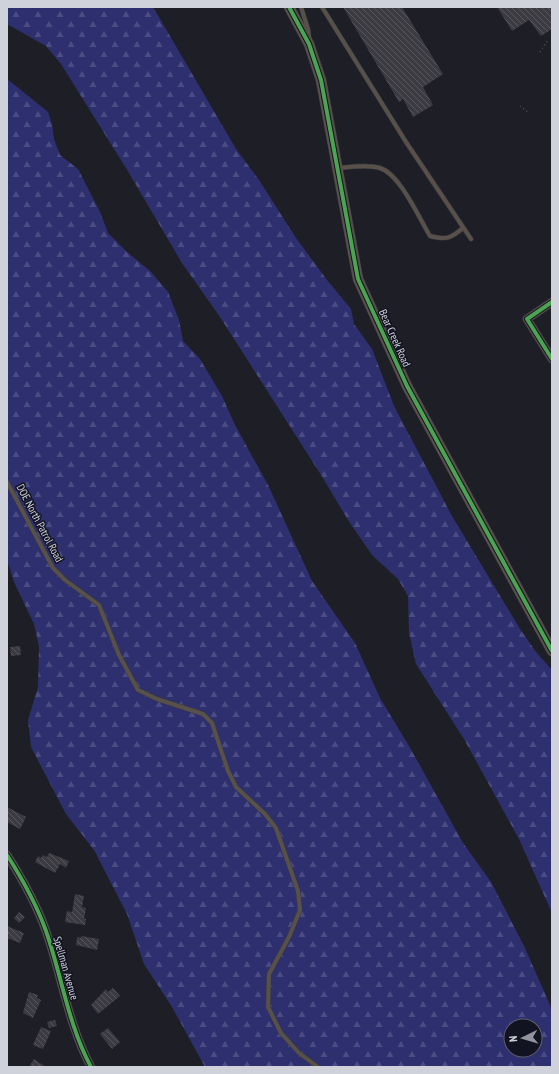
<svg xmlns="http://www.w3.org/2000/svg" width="559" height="1074" font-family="'PT Sans Narrow',sans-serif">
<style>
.forest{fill:url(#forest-firs);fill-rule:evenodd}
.building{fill:url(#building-back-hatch)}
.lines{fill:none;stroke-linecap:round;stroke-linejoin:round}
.service-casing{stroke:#38393e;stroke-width:5}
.minor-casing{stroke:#38393e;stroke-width:9}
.tertiary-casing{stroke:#38393e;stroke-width:11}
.path{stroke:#55514f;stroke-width:1.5;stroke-dasharray:1 3;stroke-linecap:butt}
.service{stroke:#57504b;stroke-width:4}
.minor{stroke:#57504b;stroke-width:8}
.tertiary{stroke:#57504b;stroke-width:10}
.cycleway-casing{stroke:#121321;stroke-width:6}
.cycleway{stroke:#4ca352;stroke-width:4}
.labels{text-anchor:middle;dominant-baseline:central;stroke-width:3;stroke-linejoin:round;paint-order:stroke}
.street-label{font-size:11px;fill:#d0d2db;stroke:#121321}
</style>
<defs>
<pattern id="forest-firs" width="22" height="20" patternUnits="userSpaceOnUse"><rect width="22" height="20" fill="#2e2f6f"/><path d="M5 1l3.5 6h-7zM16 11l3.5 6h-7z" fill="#4b4c83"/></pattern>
<pattern id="building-back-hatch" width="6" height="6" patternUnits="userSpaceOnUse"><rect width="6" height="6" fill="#3b3b41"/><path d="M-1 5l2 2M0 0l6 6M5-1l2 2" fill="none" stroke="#56565c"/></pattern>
</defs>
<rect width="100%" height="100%" fill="#1e1f26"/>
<path class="forest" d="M7,7H153L236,149L259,180L296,238L327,280L351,309L354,324L372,349L394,406L452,516L520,629L536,652L552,670V913L519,839L464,739L416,664L409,633L408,596L398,579L372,555L348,520L323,478L220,317L182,263L126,168L61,64L46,46L7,24Z
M7,79L48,112L52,124L54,139L60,155L78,169L100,212L108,233L127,252L150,271L168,292L179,320L183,341L200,359L222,396L235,425L268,485L312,581L355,643L380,698L409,746L463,843L491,882L524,946L550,1005L552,1014V1067H205L172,1007L144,964L127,914L94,850L66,814L31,747L28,720L38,687L39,646L34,624L14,582L7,560ZM511,1026H535V1050H511Z"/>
<path class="building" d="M343,7H402L443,74L423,87L433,105L413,117L403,99L399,102Z
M497,7H552V29L541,36L529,20L512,31Z
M20,646L21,655L11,656L10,647Z
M7,807L26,817L20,829L7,822Z
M49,853L69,861L66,868L60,864L55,873L35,862L38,856L41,858L43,855L47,857Z
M75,894L84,896L82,907L86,908L84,919H86L85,925L65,922L67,911L72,912Z
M19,912L25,917L19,923L14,918Z
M7,926L24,933L20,943L7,938Z
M81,936L99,939L97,950L76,945L77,937L81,938Z
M113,988L120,996L98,1014L91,1005L106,989L108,992Z
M29,992L38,995L37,998L41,1000L33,1018L23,1013Z
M55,1020L57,1026L49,1028L47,1022Z
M41,1027L51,1031L43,1049L33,1045Z
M108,1028L120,1042L112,1049L100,1034Z
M34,1059L46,1067H29Z"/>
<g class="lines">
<g class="service-casing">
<path id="service" d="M301,7L308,29L309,37
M322,7L406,142L471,239
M338,168C351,167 367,164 380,168C400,174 419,218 430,236C446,240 450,239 463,228
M7,482L53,568L65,580L99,605L119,655L138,690L157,699L203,714L212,723L228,771L236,787L265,814L276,828L298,891L300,910L289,937L269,974L268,1007L281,1033L299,1053L318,1067"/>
</g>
<g class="minor-casing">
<path id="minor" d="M552,302L527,319L552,359
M7,855C23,880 36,903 46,931C62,977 68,1024 91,1067"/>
</g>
<g class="tertiary-casing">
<path id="tertiary" d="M289,7L309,44L321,80L358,279L407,386L552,651"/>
</g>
<path class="path" d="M540,52L548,40
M520,106L529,113"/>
<use href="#service" class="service"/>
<use href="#minor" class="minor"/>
<use href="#tertiary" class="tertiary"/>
<g class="cycleway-casing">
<path id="cycleway" d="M289,7L309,44L321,80L358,279L407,386L552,651
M552,302L527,319L552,359
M7,855C23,880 36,903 46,931C62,977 68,1024 91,1067"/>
</g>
<use href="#cycleway" class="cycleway"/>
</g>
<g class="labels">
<g class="street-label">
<text transform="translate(395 338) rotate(66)">Bear Creek Road</text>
<text transform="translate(40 523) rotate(62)">DOE North Patrol Road</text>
<text transform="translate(66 968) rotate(74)">Spellman Avenue</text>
</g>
</g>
<rect width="559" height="1074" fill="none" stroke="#d0d2db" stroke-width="16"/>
<g transform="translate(523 1038) rotate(265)"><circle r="19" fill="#121321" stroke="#5e5f6b"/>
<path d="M0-3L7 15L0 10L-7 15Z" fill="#92939c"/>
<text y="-6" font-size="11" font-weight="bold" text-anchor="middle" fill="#d0d2db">N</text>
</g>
</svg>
